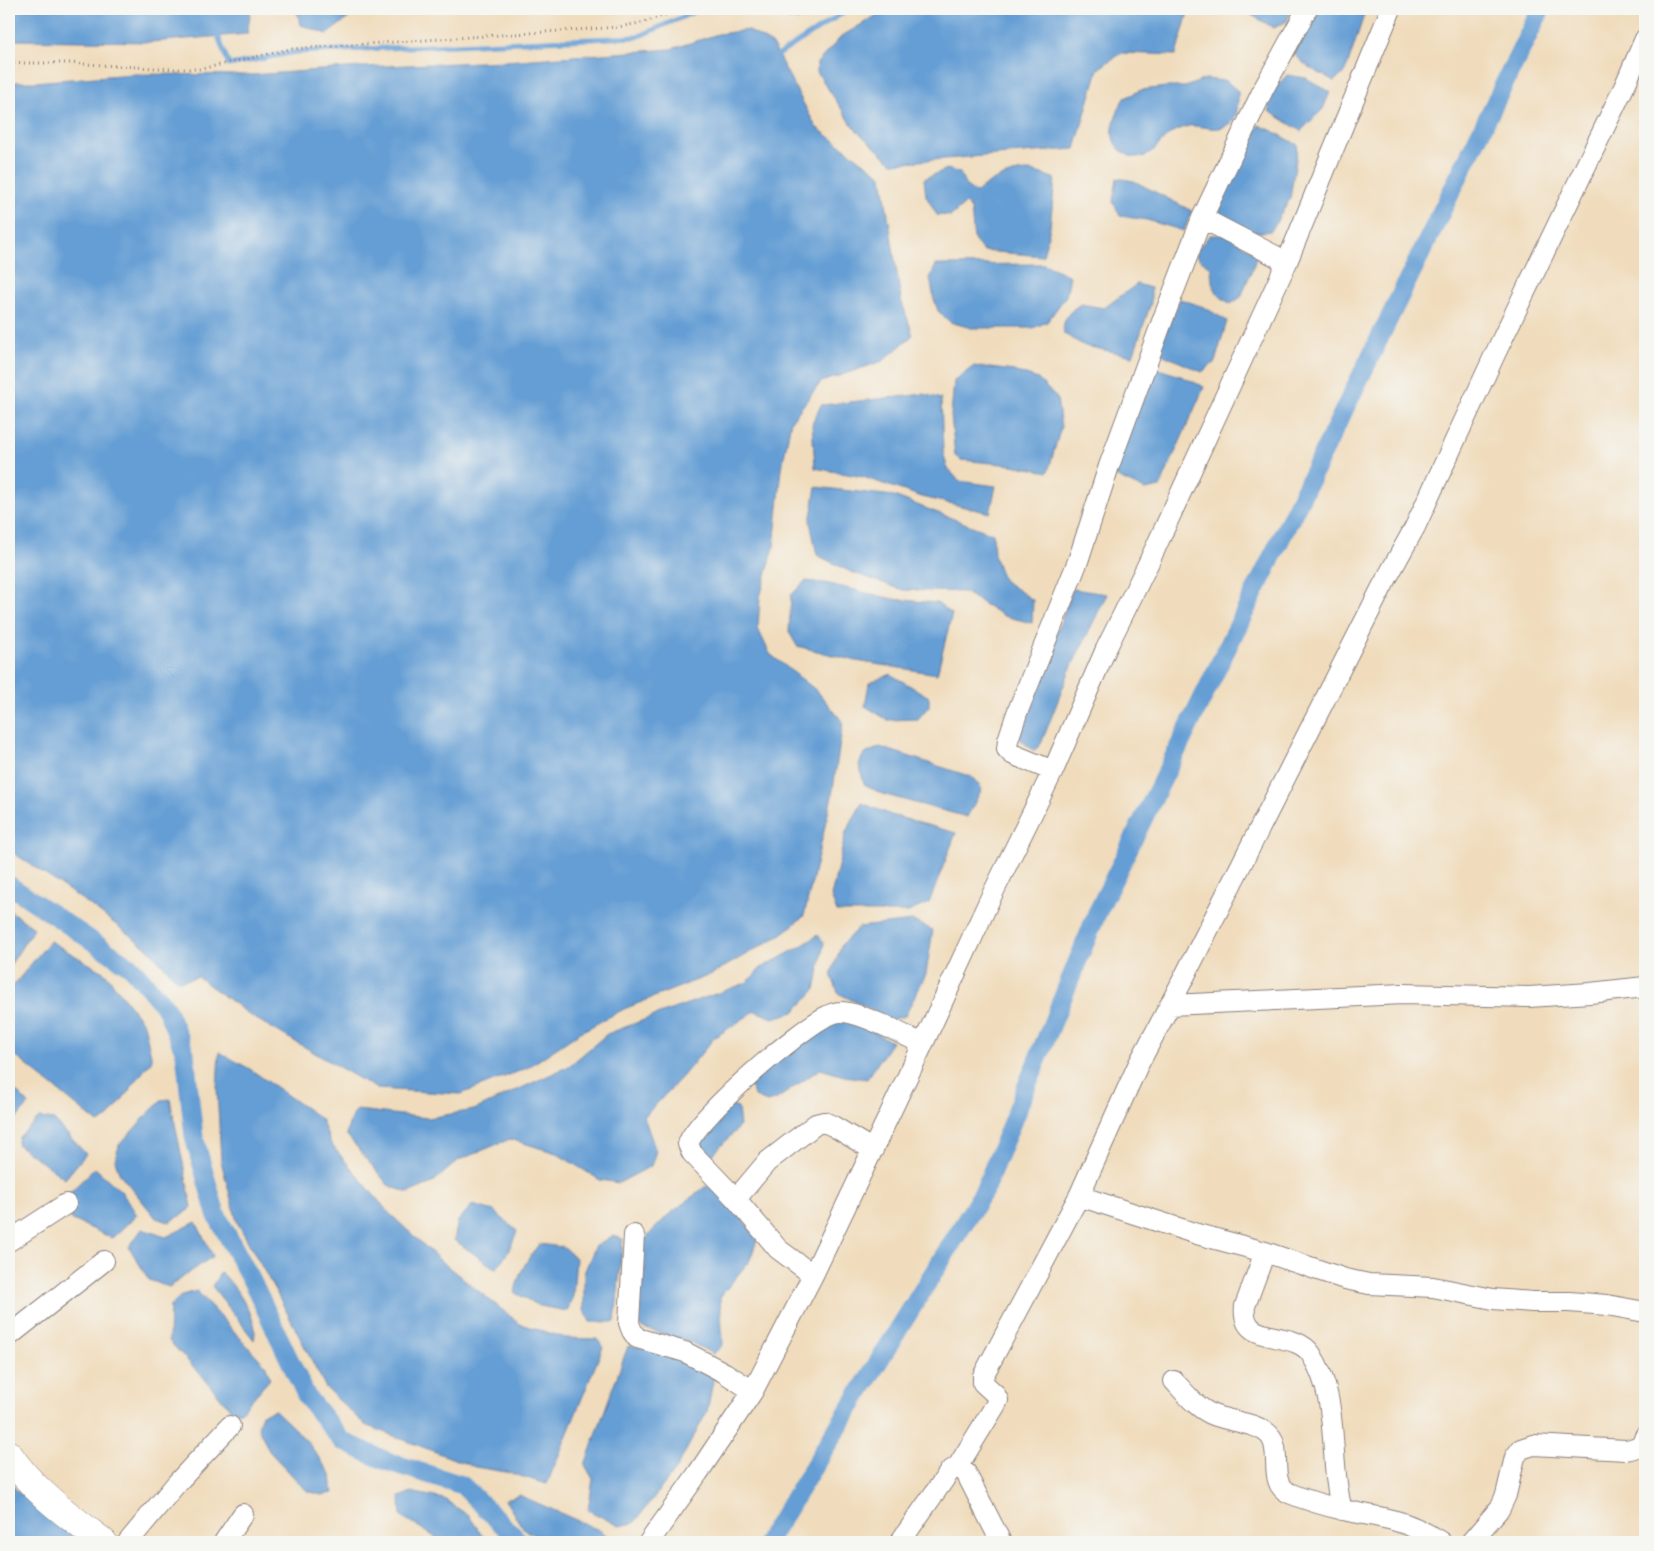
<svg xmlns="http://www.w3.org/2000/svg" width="1654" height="1551" font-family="'IM FELL Double Pica',serif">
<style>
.water{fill:#659ed4;stroke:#446088}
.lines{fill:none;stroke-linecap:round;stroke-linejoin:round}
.stream{stroke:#659ed4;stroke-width:5}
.canal{stroke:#659ed4;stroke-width:19}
.street-casing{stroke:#897f7c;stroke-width:22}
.secondary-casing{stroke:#897f7c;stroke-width:29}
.path{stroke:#897f7c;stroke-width:3;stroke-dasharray:1 4;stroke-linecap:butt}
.street{stroke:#fff;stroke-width:20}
.secondary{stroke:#fff;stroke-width:28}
</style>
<rect width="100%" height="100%" fill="#f6f6f2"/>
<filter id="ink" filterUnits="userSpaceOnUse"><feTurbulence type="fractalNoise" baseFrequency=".02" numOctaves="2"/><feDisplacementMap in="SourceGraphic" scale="10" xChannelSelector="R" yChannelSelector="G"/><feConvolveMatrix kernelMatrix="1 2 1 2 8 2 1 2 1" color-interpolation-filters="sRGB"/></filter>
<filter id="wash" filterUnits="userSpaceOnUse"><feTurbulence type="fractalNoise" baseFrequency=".0096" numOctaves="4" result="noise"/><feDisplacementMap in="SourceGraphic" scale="20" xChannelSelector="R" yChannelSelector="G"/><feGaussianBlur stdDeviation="1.12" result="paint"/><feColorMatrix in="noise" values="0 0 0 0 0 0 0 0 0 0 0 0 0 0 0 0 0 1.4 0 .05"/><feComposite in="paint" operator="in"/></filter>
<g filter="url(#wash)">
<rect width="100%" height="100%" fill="#f0dcbc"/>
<path class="water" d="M9,9H251L247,34L151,42L9,40Z
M296,9H354V14L327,34L301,25Z
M780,9H818L798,20L788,19Z
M887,9H1189L1176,55L1121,53L1098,69L1075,149L892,163L855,129L817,72V63L842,36Z
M1241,9H1292L1287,21L1274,28Z
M1316,9H1366L1345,73L1334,81C1320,73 1299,65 1293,50Z
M748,30L772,44L816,127L882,176L901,300L913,335L883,361L821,382L791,421L782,468L774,547L760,597L758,629L770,654L817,691L843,722L832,796L804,916L782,934L712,974L624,1009L579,1033L527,1068L461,1094L377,1089L251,1016L198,977L178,981L148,949L90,905L9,850V82H34L132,74L252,75L361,67L505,61L671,49L718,34Z
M1287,75L1306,78L1330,92L1323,109L1301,131L1269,111V95Z
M1205,79L1226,81L1238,91C1238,101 1239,116 1230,123C1218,133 1206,126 1193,126C1188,125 1183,128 1178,130C1165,134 1160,146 1149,154C1144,158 1133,158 1128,155C1102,141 1115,120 1123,99L1141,90L1166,87H1185Z
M1259,125L1273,131L1298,145L1290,199L1271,231C1246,235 1237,230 1220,213V199L1233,177Z
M947,169L960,173L965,185L976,193C990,180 1008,172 1027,171C1036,171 1047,176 1055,179L1050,227L1043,256L983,251L974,240L971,209L966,203L951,216L937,215L926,196L924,179Z
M1117,178L1134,181L1192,211L1184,231L1147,220L1120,216L1113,202Z
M1210,235H1226L1258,254L1241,297L1231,304C1214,294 1212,288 1211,268L1197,257L1196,251Z
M1044,264L1070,276L1066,296L1047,322L1033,328H971L950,322L938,311L934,299L930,278L936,265Z
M1137,284L1151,288V303L1133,356L1085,346L1064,334C1061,320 1070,310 1081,304L1104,308Z
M1180,299L1204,307L1227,321L1215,362L1202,372L1157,352Z
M974,366L1014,371L1038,379L1057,398L1061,427L1048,472L1012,465L961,460L955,456L951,415L954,381Z
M1155,368L1181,376L1204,387L1160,487L1145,490L1111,474Z
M924,394L941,399L943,451L947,467L959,481L996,486L990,513L922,497L863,477L815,468L812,424L821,405Z
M816,487L894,496L993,534L994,555L1003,580L1033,600L1032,623L1004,616L964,592L903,590L851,572L817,555L810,522Z
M805,581L825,583L893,599L937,603L952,614L937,674L856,661L797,646L789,632L791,595Z
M1073,589L1107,594L1069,672L1041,744L1034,751L1017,737Z
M890,674L929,697V706L918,719L888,720L865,706L869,683Z
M880,747L972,777L982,789L967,817L882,794L864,784L859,765L863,755Z
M862,803L891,815L956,833L929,903L908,912H837L831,896L846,832Z
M9,910L34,928L9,967Z
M913,921L933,930L926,974L905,1016L891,1020L838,993L831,974L842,944L859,927Z
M818,935L824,943L815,990L794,1012L773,1018L755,1011L714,1038L682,1077L644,1117L656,1151L651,1166L619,1183L600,1180L556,1153L510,1139L459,1160L432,1183L408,1193L388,1185L346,1134L352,1115L357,1110L428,1118L474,1110L569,1066L607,1034L662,1013L746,983L761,968L800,947Z
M50,941L105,973L144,1024L152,1060L109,1117L98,1123L13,1054L9,1040V991Z
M827,1018L853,1021L892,1042L867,1079L844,1076L820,1069L777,1099L767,1102L755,1097L749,1084Z
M219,1052L250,1069L321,1119L331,1144L389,1213L442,1262L520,1324L566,1338L597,1339L603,1347L547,1484L506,1472L475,1467L365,1425L326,1388L281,1301L237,1222L221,1161L217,1089Z
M9,1084L29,1104L9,1127Z
M170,1099L192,1207L182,1215L169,1222L156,1218L119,1173L115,1160L119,1145L161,1100Z
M727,1104L738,1108L740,1126L707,1161L690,1147Z
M39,1118L54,1120L86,1154L65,1179L17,1144L19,1137Z
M95,1168L122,1192L137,1215L112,1238L71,1219L68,1194Z
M706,1186L726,1195L757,1240L750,1260L720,1297L723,1345L713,1354L692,1343L646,1329L635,1323L634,1250L667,1216Z
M472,1205L494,1211L517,1231L509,1251L496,1269L454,1240L458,1221Z
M196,1222L213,1256L169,1287L149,1280L129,1247L142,1229L166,1237Z
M612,1236L623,1239L615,1322H590L584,1309V1273L595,1247Z
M539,1244L563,1247L576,1258L573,1296L567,1311L540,1306L515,1293C518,1273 527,1260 539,1244Z
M221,1272C232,1282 254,1313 255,1329C255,1332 255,1337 254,1340L212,1286Z
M197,1291L266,1366L270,1379L241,1412L230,1409L203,1377L169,1341L170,1306L182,1295Z
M628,1346L679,1350L715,1371L707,1412L676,1469L634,1523L619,1526L588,1510L593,1479L585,1465Z
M275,1410L307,1441L331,1475L333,1493L321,1495L306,1490L269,1451L258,1427L262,1414Z
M9,1478L15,1489L82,1542H9Z
M411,1492L444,1499L469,1516L487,1542H443L401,1516L400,1497Z
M519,1495L599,1530L609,1537L606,1542H543L522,1527L505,1500Z"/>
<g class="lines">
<path class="stream" d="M218,36L229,65L296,52L637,37L701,9
M778,55L849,9"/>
<path class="canal" d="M9,885L132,968L166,1008L185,1053L194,1137L216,1214L256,1289L307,1397L342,1441L386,1461L462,1485L520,1542
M767,1542L984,1191L1098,911L1541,9"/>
</g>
</g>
<g filter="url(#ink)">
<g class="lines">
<g class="street-casing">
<path id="street" d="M1202,218L1287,262
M1053,771L1012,754L1007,749L1008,740L1017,713L1078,561L1109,466L1163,319L1202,218L1264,88L1307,9
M1170,1005L1403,994L1529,997L1590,993L1645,987
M1079,1196L1197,1234L1265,1252L1345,1279L1369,1284L1433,1287L1493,1299L1533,1302H1569L1607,1305L1645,1312
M736,1199L767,1162L816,1124L824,1122L833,1126L873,1150
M634,1235L629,1323L632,1331L637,1338L685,1352L725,1373L753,1391
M9,1241L66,1204
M1265,1252L1245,1306C1240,1348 1294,1328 1311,1354C1341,1400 1328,1461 1342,1510
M813,1275L778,1249L736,1199L692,1153L688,1144C696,1118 799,1029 827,1016C831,1014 837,1012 841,1012C858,1011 906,1036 923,1044
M9,1336L104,1261
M1174,1381C1186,1394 1196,1407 1211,1414C1228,1422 1260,1422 1271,1437C1282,1453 1268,1484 1289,1493C1306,1500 1326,1506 1344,1510C1361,1514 1379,1516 1396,1521C1412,1525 1428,1534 1441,1542
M958,1466L995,1406L998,1400L995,1394L983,1383V1376L1079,1196L1138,1065L1170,1005L1382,587L1415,527L1496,352L1625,85L1645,39
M128,1542L177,1483L230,1426
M224,1542L243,1514
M649,1542L698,1473L753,1391L813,1275L923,1044L989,901L1053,771L1106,649L1148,564L1287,262L1391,9
M900,1542L950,1471L958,1466L966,1473L1001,1542
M1471,1542L1500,1508L1506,1495L1515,1457L1521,1449L1533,1445L1626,1450C1636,1448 1643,1446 1645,1436"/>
</g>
<g class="secondary-casing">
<path id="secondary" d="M9,1455C33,1491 69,1516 103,1542"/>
</g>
<path class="path" d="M9,63H68L171,69H201L291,49L619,27L645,22L681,9"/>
<use href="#street" class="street"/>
<use href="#secondary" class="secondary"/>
</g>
</g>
<rect width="1654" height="1551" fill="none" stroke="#f6f6f2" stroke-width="30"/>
</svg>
